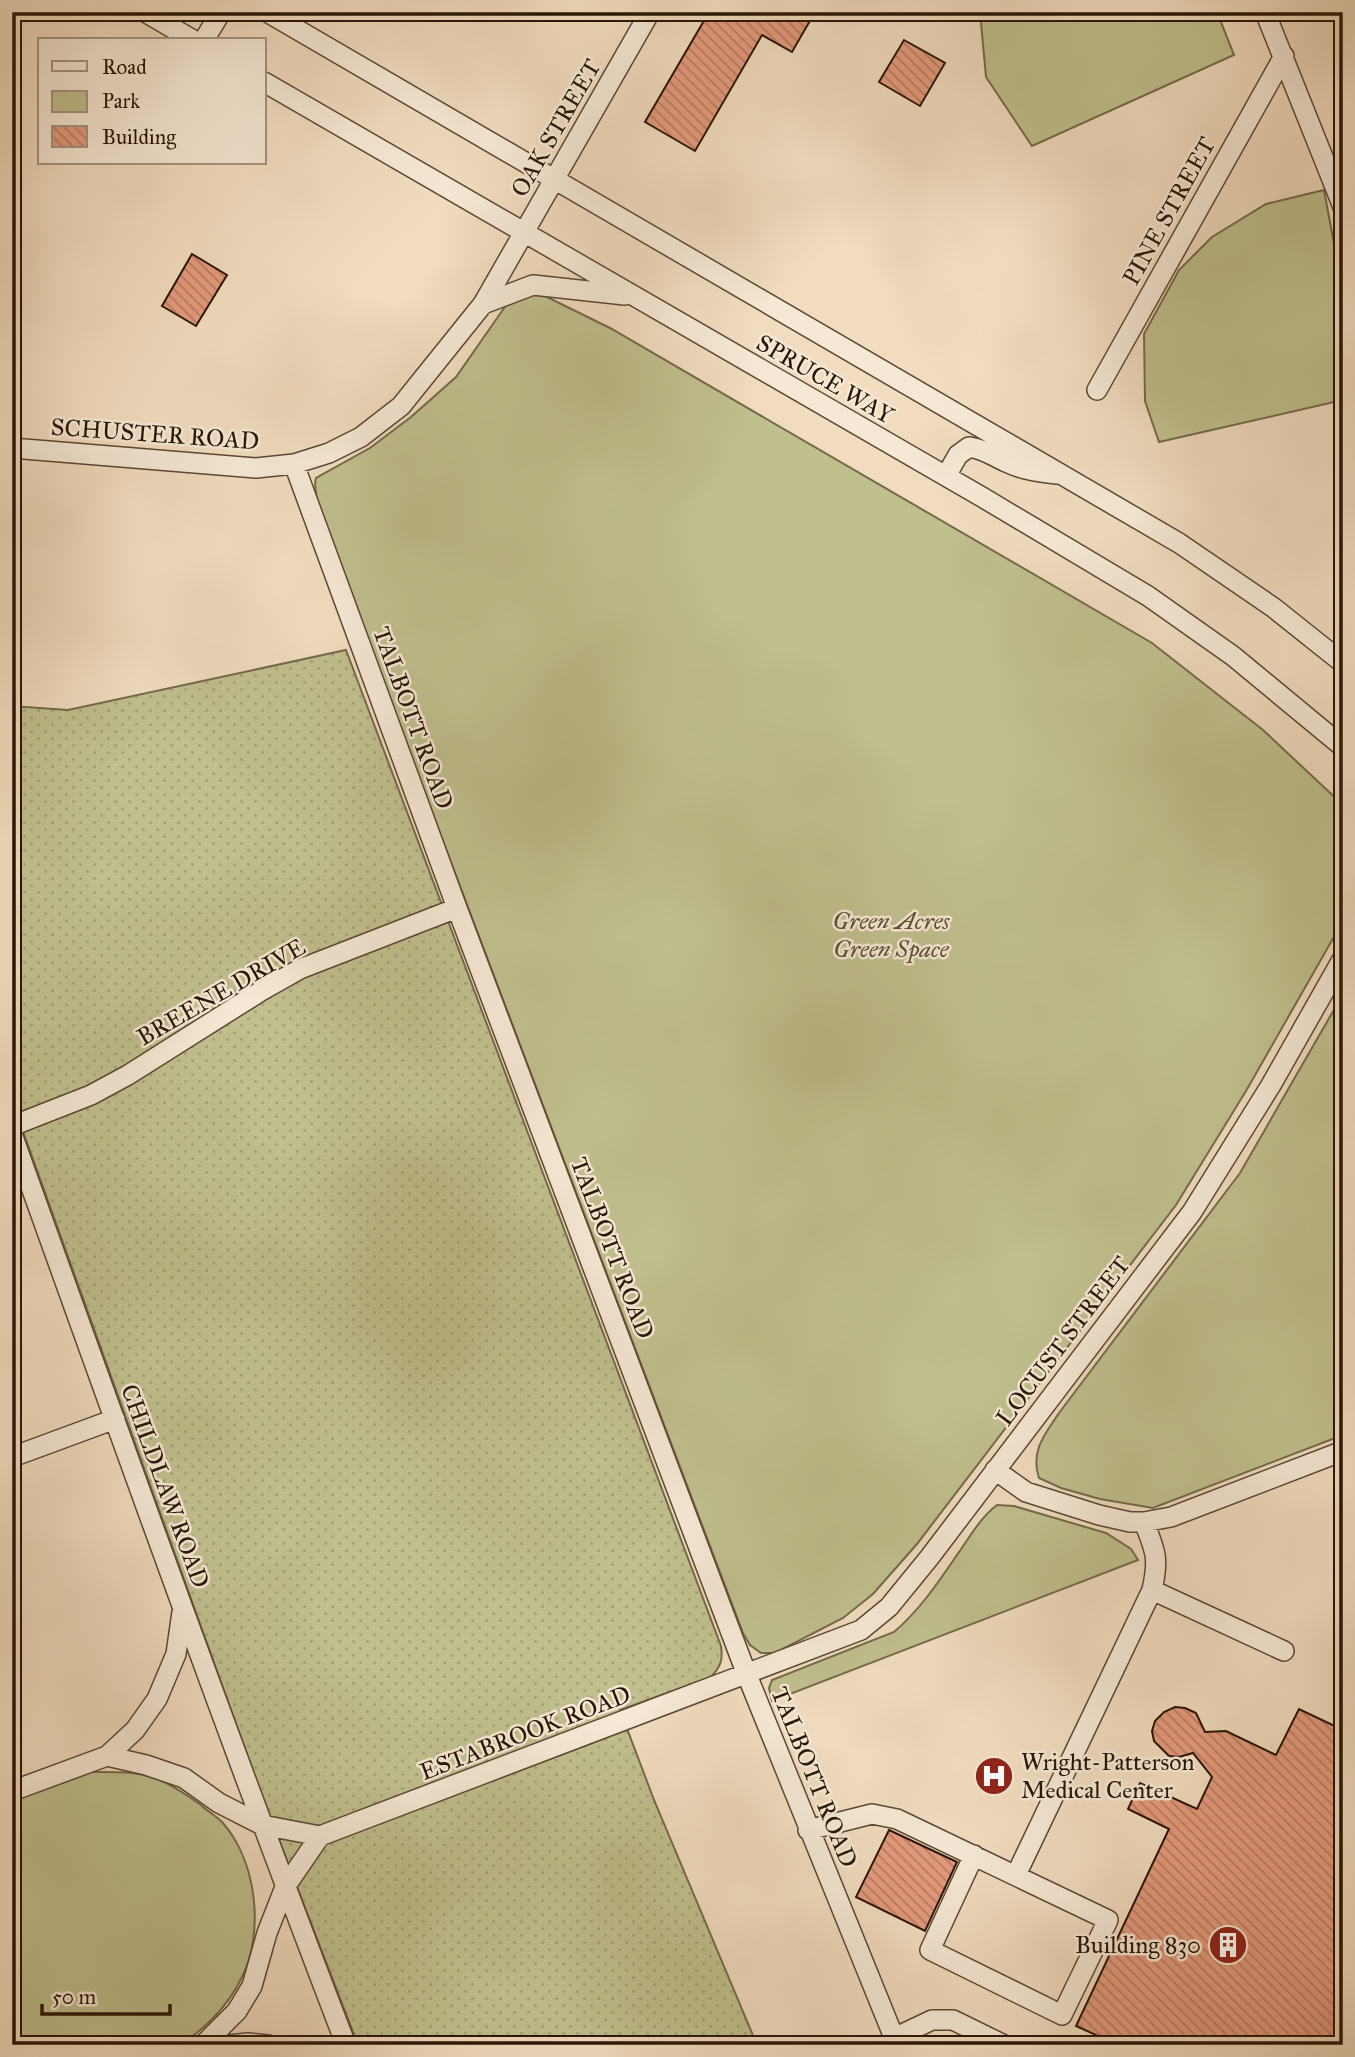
<svg xmlns="http://www.w3.org/2000/svg" width="1355" height="2057" font-family="'IM FELL Great Primer',serif">
<style>
.grass{fill:url(#grass-dots);stroke:#746a4a;stroke-width:2}
.park{fill:#c0bf8e;stroke:#746a4a;stroke-width:2}
.building{fill:url(#building-back-hatch);stroke:#281505;stroke-width:2}
.lines{fill:none;stroke-linecap:round;stroke-linejoin:round}
.minor-casing{stroke:#5a4734;stroke-width:22}
.minor{stroke:#f6e8d5;stroke-width:19}
.labels{text-anchor:middle;dominant-baseline:central;stroke-width:5;stroke-linejoin:round;paint-order:stroke}
.street-label{font-size:24px;fill:#281505;stroke:#f6e8d5}
.park-label{font-size:24px;font-style:italic;fill:#5d5035;stroke:#f6e8d5}
.poi-label{font-size:24px;fill:#281505;stroke:#f6e8d5;text-anchor:start}
</style>
<defs>
<pattern id="grass-dots" width="8" height="8" patternUnits="userSpaceOnUse" patternTransform="scale(1.75)"><rect width="8" height="8" fill="#c0bf8e"/><path d="M2 2h.1M6 6h.1" fill="none" stroke="#a5a379" stroke-width="1.8" stroke-linecap="round"/></pattern>
<pattern id="building-back-hatch" width="6" height="6" patternUnits="userSpaceOnUse" patternTransform="scale(1.75)"><rect width="6" height="6" fill="#e49a7c"/><path d="M-1 5l2 2M0 0l6 6M5-1l2 2" fill="none" stroke="#b97c64"/></pattern>
</defs>
<rect width="100%" height="100%" fill="#f1dcbf"/>
<filter id="stains"><feTurbulence type="fractalNoise" baseFrequency=".00286" numOctaves="4"/><feColorMatrix values="0 0 0 0 .2 0 0 0 0 .09 0 0 0 0 .02 0 0 0 .5 -.17"/></filter>
<radialGradient id="worn" r=".72"><stop offset=".6" stop-color="#630" stop-opacity="0"/><stop offset="1" stop-color="#630" stop-opacity=".3"/></radialGradient>
<path class="grass" d="M346,650L721,1646C723,1660 721,1666 711,1677L620,1710L654,1800L757,2045H358L259,1788L16,1112L12,1113V706L68,710Z"/>
<path class="park" d="M980,12H1217L1234,55L1032,146L986,77Z
M1324,190L1343,292V400L1159,442L1145,401L1144,334L1179,270L1212,237L1266,204Z
M525,294L543,295L610,328L1152,643L1263,730L1343,805V921L1246,1091L1176,1205L917,1544L873,1594L843,1618L775,1653H761L750,1645L743,1633L347,588C339,566 310,497 316,478L370,448L411,417L456,377L509,301Z
M1343,994V1435L1153,1508L1100,1499L1061,1488L1039,1478C1030,1451 1045,1434 1059,1413L1240,1173Z
M997,1505L1014,1506L1106,1533L1131,1549L1138,1560L772,1701L769,1688L772,1680L894,1632C920,1610 940,1580 959,1552C971,1535 981,1517 997,1505Z
M91,1772C112,1772 134,1771 155,1778C171,1784 187,1795 201,1805C207,1811 216,1816 222,1822C257,1861 265,1933 241,1979C227,2007 206,2028 180,2045H12V1799L62,1780Z"/>
<path class="building" d="M709,12H815L792,52L762,35L695,151L645,122Z
M904,40L945,63L920,106L879,82Z
M192,254L227,275L196,326L162,306Z
M1175,1707L1185,1708L1196,1713L1205,1732L1226,1731L1276,1755L1299,1709L1343,1730V2045H1118L1076,2026L1169,1829L1128,1809L1140,1783L1197,1809L1212,1777L1193,1753L1179,1757L1169,1756L1154,1741L1152,1731L1155,1721L1164,1712Z
M889,1830L957,1862L925,1931L856,1897Z"/>
<g class="lines">
<g class="minor-casing">
<path id="minor" d="M145,12L193,40
M267,12L1179,543L1274,608L1343,663
M1265,12L1343,207
M204,40L221,12
M264,82L982,497L1148,596L1233,656L1343,747
M483,304L533,285L625,295
M1097,390L1284,56
M12,448L256,468L294,464L329,453L361,437L401,406L483,304L650,12
M294,464L457,908L747,1675L897,2045
M946,476L958,455L969,447C984,449 993,456 1006,462C1022,470 1039,472 1057,474
M12,1126L91,1095L128,1075L261,991L300,969L457,908
M12,1134C121,1438 230,1743 346,2045
M12,1457L115,1419
M995,1470L1026,1492L1099,1515L1130,1522H1144L1171,1517L1343,1451
M1144,1522C1156,1552 1159,1559 1152,1590
M107,1756L146,1765L184,1778L219,1803L262,1825L320,1836L861,1630L889,1607L929,1558L1192,1212L1271,1085L1343,958
M12,1791L107,1756L135,1730L157,1699L176,1654L182,1612
M808,1830L872,1814L897,1819L1108,1920L1062,2015L930,1950L974,1855
M1016,1875L1152,1590L1284,1651
M894,2038L932,2020H953L1004,2045
M203,2045L237,2011L252,1986L267,1933L285,1887L320,1836
M228,2045L248,2043L268,2045"/>
</g>
<use href="#minor" class="minor"/>
</g>
<defs>
<g id="hospital-disc" transform="scale(2.0125)"><circle r="9.5" fill="#8f2418" stroke="#f6e8d5"/><path d="M-5-5h3v3.5h4V-5h3V5h-3V1.5h-4V5h-3Z" fill="#fff"/></g>
<g id="building-disc" transform="scale(2.0125)"><circle r="9.5" fill="#8f2418" stroke="#f6e8d5"/><path d="M-4-6H4V6H1V3H-1V6H-4ZM-2.5-4.3h1.7v1.8h-1.7ZM.8-4.3h1.7v1.8H.8ZM-2.5-1h1.7V.8h-1.7ZM.8-1h1.7V.8H.8Z" fill="#fff"/></g>
</defs>
<g fill-rule="evenodd">
<use href="#hospital-disc" x="994" y="1776"/>
<use href="#building-disc" x="1228" y="1945"/>
</g>
<g class="labels">
<g class="street-label">
<text transform="translate(556 128) rotate(-60)">OAK STREET</text>
<text transform="translate(1169 211) rotate(-61)">PINE STREET</text>
<text transform="translate(825 379) rotate(30)">SPRUCE WAY</text>
<text transform="translate(155 434) rotate(4)">SCHUSTER ROAD</text>
<text transform="translate(413 718) rotate(70)">TALBOTT ROAD</text>
<text transform="translate(221 992) rotate(-30)">BREENE DRIVE</text>
<text transform="translate(612 1248) rotate(69)">TALBOTT ROAD</text>
<text transform="translate(1063 1341) rotate(-53)">LOCUST STREET</text>
<text transform="translate(165 1486) rotate(70)">CHILDLAW ROAD</text>
<text transform="translate(525 1733) rotate(-21)">ESTABROOK ROAD</text>
<text transform="translate(814 1777) rotate(68)">TALBOTT ROAD</text>
</g>
<g class="park-label">
<text x="891" y="921">Green Acres<tspan x="891" dy="28">Green Space</tspan></text>
</g>
<g class="poi-label">
<text x="1021" y="1762">Wright-Patterson<tspan x="1021" dy="28">Medical Center</tspan></text>
<text x="1201" y="1945" text-anchor="end">Building 830</text>
</g>
</g>
<rect width="1355" height="2057" fill="none" stroke="#f1dcbf" stroke-width="42"/>
<rect x="14" y="14" width="1327" height="2029" fill="none" stroke="#281505" stroke-width="3.5"/>
<rect x="21" y="21" width="1313" height="2015" fill="none" stroke="#281505" stroke-width="2"/>
<rect x="38" y="38" width="228" height="126" fill="#f6e8d5" stroke="#a49482" stroke-width="2"/>
<rect x="52" y="61" width="35" height="10" fill="#f6e8d5" stroke="#a49482" stroke-width="2"/>
<text x="102" y="74" font-size="21" fill="#281505">Road</text>
<rect x="52" y="91" width="35" height="21" fill="#c0bf8e" stroke="#a49482" stroke-width="2"/>
<text x="102" y="108" font-size="21" fill="#281505">Park</text>
<rect x="52" y="126" width="35" height="21" fill="url(#building-back-hatch)" stroke="#a49482" stroke-width="2"/>
<text x="102" y="144" font-size="21" fill="#281505">Building</text>
<path d="M42 2004v10h128v-10" fill="none" stroke="#281505" stroke-width="3.5"/>
<text x="52" y="2004" font-size="21" fill="#281505" stroke="#f6e8d5" stroke-width="5" paint-order="stroke">50 m</text>
<rect width="100%" height="100%" filter="url(#stains)"/>
<rect width="100%" height="100%" fill="url(#worn)"/>
</svg>
